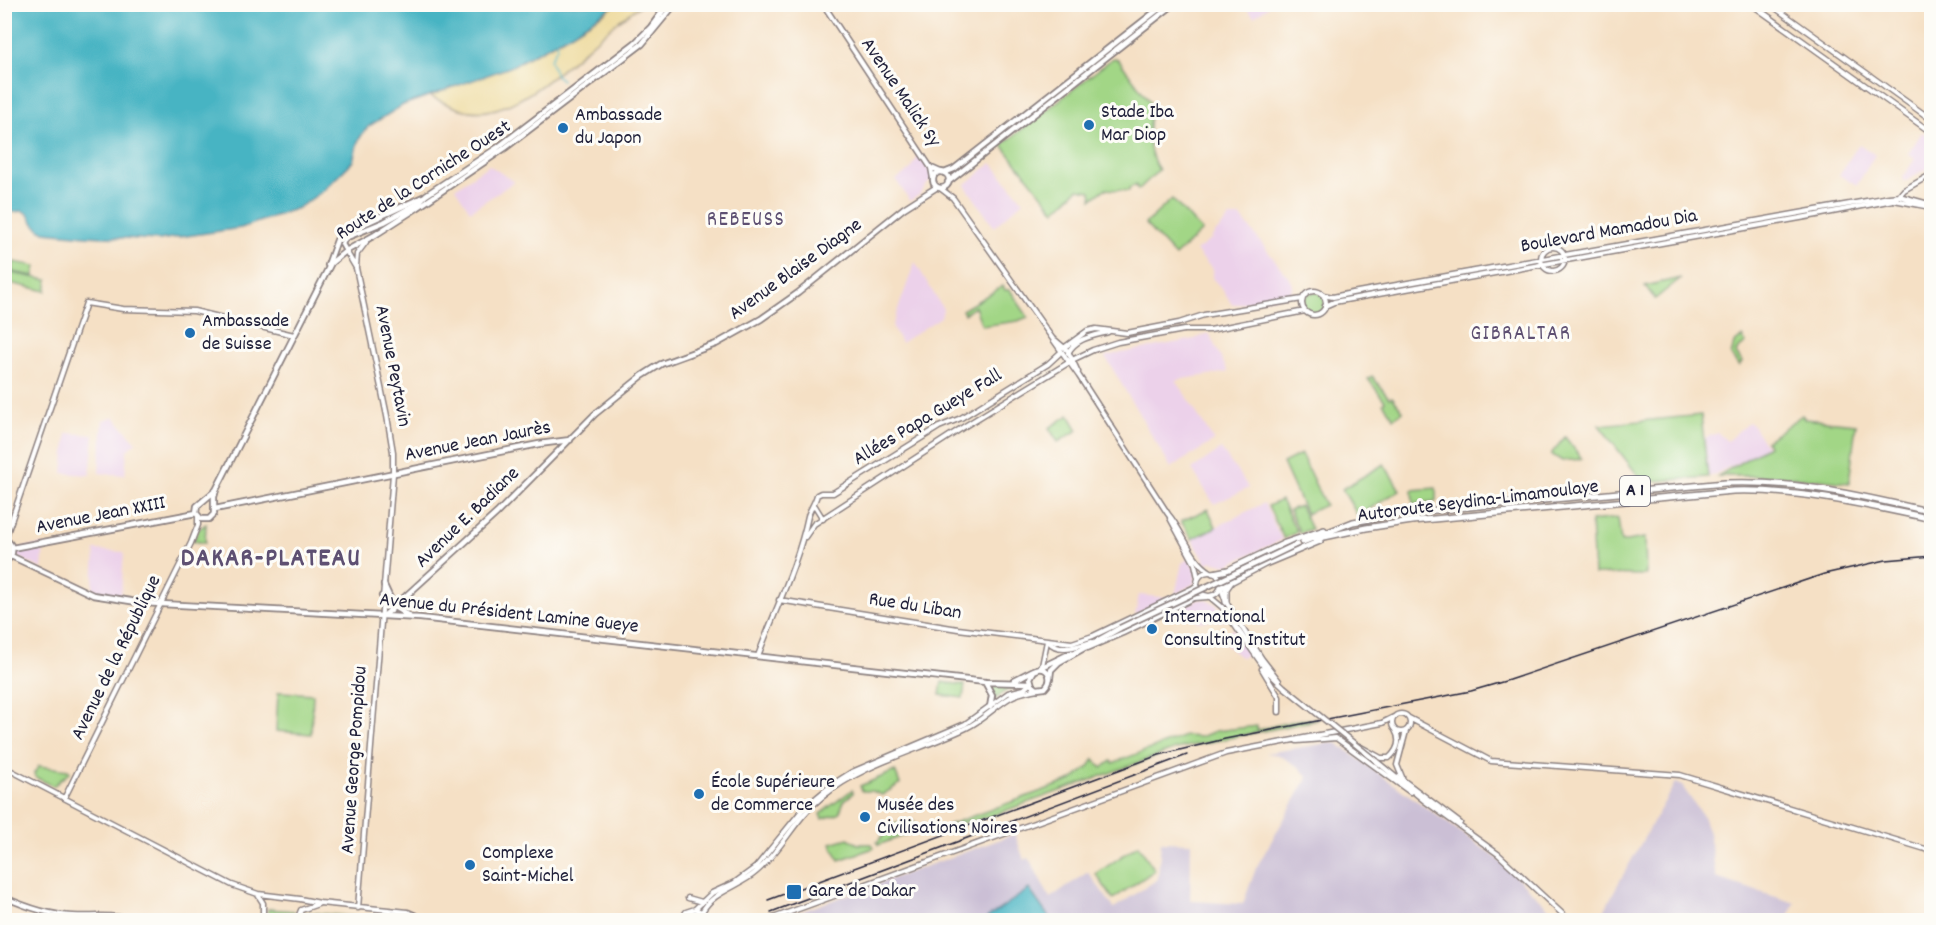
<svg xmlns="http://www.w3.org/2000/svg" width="1936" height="925" font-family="Dekko,sans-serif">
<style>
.built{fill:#ecd1ea}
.industrial{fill:#cbbfd5}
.green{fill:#a2d686;stroke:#627c60;stroke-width:1.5}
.sand{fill:#eeda9e;stroke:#887e6c;stroke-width:1.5}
.water{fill:#47b4c3;stroke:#346b7f;stroke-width:1.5}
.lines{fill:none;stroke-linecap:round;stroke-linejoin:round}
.stream{stroke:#47b4c3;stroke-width:1.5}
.tertiary-casing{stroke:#8c8180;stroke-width:7}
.secondary-casing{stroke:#8c8180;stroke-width:7}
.primary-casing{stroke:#8c8180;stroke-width:8}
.trunk-casing{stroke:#8c8180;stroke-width:8}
.motorway-casing{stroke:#8c8180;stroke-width:8}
.tertiary{stroke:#fff;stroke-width:4}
.secondary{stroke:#fff;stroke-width:4}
.primary{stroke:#fff;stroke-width:4.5}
.trunk{stroke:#fff;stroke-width:4.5}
.motorway{stroke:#fff;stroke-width:5}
.rail{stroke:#22223b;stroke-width:1.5}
.tertiary-bridge-casing{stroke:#8c8180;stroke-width:7;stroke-linecap:butt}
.trunk-bridge-casing{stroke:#8c8180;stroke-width:8;stroke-linecap:butt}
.tertiary-bridge{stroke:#fff;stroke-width:4}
.trunk-bridge{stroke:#fff;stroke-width:4.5}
.poi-dot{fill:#1f6fb2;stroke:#fdfcf7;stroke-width:2}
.labels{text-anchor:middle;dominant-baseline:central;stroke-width:6;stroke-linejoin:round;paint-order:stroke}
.shield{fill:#fdfcf7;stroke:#646373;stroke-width:1.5}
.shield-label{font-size:18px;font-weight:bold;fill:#22223b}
.street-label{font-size:20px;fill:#22223b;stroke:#fdfcf7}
.poi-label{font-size:20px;fill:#22223b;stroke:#fdfcf7;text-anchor:start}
.neighbourhood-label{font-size:21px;letter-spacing:1.5px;fill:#5e5072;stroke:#fdfcf7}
.district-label{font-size:26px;font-weight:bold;letter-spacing:1.5px;fill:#5e5072;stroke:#fdfcf7}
</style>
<rect width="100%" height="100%" fill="#fdfcf7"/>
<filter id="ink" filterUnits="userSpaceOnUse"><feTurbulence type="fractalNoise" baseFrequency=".0167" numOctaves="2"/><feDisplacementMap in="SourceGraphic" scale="12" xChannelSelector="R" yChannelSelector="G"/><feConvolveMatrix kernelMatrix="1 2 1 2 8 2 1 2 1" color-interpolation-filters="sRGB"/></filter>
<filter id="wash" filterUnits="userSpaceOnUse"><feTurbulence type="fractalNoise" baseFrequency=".008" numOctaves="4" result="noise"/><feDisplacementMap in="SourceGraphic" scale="24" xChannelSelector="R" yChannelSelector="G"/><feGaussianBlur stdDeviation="1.35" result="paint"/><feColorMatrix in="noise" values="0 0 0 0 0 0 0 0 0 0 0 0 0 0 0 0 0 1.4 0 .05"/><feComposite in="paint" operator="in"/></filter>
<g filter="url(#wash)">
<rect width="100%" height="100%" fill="#f5e0c5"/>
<path class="built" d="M1244,5H1270L1254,17Z
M1922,132L1931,138V166L1905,181L1902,179L1915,159L1908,154Z
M1859,144L1875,155L1857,185L1839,175Z
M919,154L931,172L932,178L919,195L910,201L896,180L912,168Z
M992,163L1023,201L994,227L965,185Z
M489,165L514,182L470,211L455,188Z
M1230,217H1241L1292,282L1293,286L1289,295L1232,305L1224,291L1212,278L1213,270L1196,251L1212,239L1211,238Z
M915,262L943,309L941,317L901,343L892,326Z
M1209,333L1228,372L1176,380L1214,441L1171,468L1105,356L1195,339Z
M5,340L10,359L11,372L5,396Z
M114,417L136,442L127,450L125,475L99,473L103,420Z
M1749,422L1753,425L1766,446L1749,457L1709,477L1705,438L1718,433L1727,441Z
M67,433L94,435L90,475L63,473Z
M1221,449L1249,488L1214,504L1192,469Z
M1264,503L1282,540L1227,565L1211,561L1207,564L1192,539Z
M44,544L42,569L14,555L15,549Z
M95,550L124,552L121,595L97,592L93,587Z
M1190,558L1196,572L1195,583L1175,595L1182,563Z
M1139,595L1169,598L1135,615Z
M1206,599L1217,605L1227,621L1212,620L1199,622L1180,609L1197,600Z
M1233,628L1249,652L1242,658L1220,640Z"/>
<path class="industrial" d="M1335,742L1498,859L1561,920H778L1015,834L1024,860L1029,858L1050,898L1088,872L1114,908L1158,879L1161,842L1191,843L1190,901L1243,904L1256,868L1308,777L1299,767L1279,755L1266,753Z
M1675,783L1682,786L1703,816L1709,833L1716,878L1795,903L1786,920H1600L1613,893Z"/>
<path class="green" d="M1113,58L1118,59L1155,109L1150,113C1148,133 1147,153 1159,170L1138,190L1136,185L1129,188V191L1105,189L1092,199L1091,191L1078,189L1055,211L1002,145Z
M1172,199L1202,231L1175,256L1145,224Z
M14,262L36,266L34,276L12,272Z
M6,272L48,280L46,291L5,282Z
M1681,278L1655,299L1645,286Z
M1003,286L1005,290H1010L1028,317L1018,321L982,326L975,307L964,314L962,310Z
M1303 303a11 11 0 1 1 22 0a11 11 0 1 1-22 0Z
M1742,337L1746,343L1738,349L1736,353L1742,362L1739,366L1731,356L1734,343Z
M1372,376L1389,398L1392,397L1403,411L1394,418L1383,403L1385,401L1368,379Z
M1069,415L1078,430L1058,442L1049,428Z
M1701,415L1708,477L1643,482L1599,425Z
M1802,415L1805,419L1856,424L1849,483L1782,476H1718L1768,446L1766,441Z
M1565,437L1582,459L1562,461L1551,454Z
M1301,454L1325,505L1306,514L1283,463Z
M1384,464L1400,490L1358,516L1342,489Z
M1436,488V501L1413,504L1412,490Z
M1281,500L1297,532L1284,539L1268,506Z
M1300,506L1311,529L1300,533L1289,510Z
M1208,509L1216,527L1192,539L1181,521Z
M1618,518L1621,542L1645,538L1646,575L1594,574L1591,521Z
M206,524L205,543L193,541L199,529Z
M942,682L965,685L963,698L940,695Z
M1026,684L1007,690L994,700L995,694L990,686Z
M280,692L313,694L311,734L276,731L278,693Z
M1316,719L1317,720L1176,749L985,818L949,826L948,825L1072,780L1089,767L1094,759L1102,768L1111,761L1113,763L1185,736L1201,737L1215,731L1257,726V730L1298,720Z
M39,766L68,770L70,772L53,786L35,777L34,773Z
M895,771L900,784L882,795L872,791H862L860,786Z
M852,790L853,793L844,801L839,814L822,819L820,814Z
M914,822L917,831L878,845L877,842L888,831L892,824Z
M848,838L858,844H872L874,848L839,860L831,843Z
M1138,845L1155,870L1113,899L1096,874Z
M268,909L294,911L293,920H267Z
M304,912L391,920H300L301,915Z"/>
<path class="sand" d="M615,5H641C630,13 618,21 608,30C576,56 529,105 487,111C466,114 448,105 430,96L462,83L510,67L557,42L605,13Z"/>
<path class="water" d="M4,5L5,4L615,5L572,33L510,67L403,105L369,126L363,133L358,141L353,161L323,191L298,208L241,228L159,240L86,236L44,232L35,225L27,213L22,211L5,213Z
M1029,889L1051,920H987V918Z"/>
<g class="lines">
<path class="stream" d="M557,42V47L550,60L556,75L562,80"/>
</g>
</g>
<g filter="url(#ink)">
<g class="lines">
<g class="tertiary-casing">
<path id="tertiary" d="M1751,4L1932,133
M1770,4L1932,120
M1894,200L1931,207
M1541 259a12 12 0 1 1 24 0a12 12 0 1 1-24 0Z
M346,251L356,268L387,416L393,452V474L358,908
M356,267L357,254L366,242
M1302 303a12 12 0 1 1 24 0a12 12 0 1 1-24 0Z
M1323,295L1333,297L1352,293L1889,197L1899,196L1932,205
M1325,306L1334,302L1817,215L1893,200L1899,196L1904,190L1932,174
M1065,347L1087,331L1096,329L1127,333L1179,323L1204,315L1302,299
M1068,353C1076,338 1093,336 1108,332
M1072,360L1093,350L1118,342L1184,330H1210L1305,311
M815,506L823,519
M805,537L814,524L965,426L1068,363V360
M5,539L86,303L123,309L194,311L294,335
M1221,588L1226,602L1262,659L1279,681
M1210,597L1222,607L1266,670L1284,687
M779,600L958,629L1072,643L1093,636L1193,588L1197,585
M1049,642C1059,654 1079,645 1092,642
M1088,648L1123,633L1194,598L1208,597
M758,656C775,610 798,564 808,516C810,509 815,503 817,495L821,493H833L939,427L961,418L1048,364L1061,352
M1042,666L1047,641
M1262,669L1279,697V712
M1392 723a9 9 0 1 1 18 0a9 9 0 1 1-18 0Z
M1409,718L1491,761L1680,775L1932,851
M1297,741L1336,738L1410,792
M1359,746L1381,758H1389C1398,750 1401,740 1395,730
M1376,761L1426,802L1498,854L1569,920
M4,767L232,885L258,894L300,899L320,903L408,912L415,915L419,920
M1399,777L1460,823
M1402,777L1397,765L1406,731
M65,797L191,543L198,525V517
M258,895L263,903V920
M4,897C26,907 48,915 73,916C94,917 113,914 134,920
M688,898L702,902
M695,909L712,893L734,883L756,867L804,808L833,784L852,772L965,724L1008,693L1024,689L1031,683
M702,912C713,891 739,887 756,872C782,850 795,818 822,797C863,763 918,751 966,728C983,720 995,706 1011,697C1018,693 1029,691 1037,689
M297,920L301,910L318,904
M682,920L686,912L695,909L702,912L706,920
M768,920L1226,753L1382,723L1396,716"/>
</g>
<g class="secondary-casing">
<path id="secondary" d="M823,4L931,168L933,179
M932,168L941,172
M940,188L953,198L1079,376L1168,514C1183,531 1191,561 1211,572
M1055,340L1068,351L1078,372
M1170,518L1195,564L1198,578
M1197 584a12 12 0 1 1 24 0a12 12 0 1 1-24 0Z"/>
</g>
<g class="primary-casing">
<path id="primary" d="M933 180a8 8 0 1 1 16 0a8 8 0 1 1-16 0Z
M944,173L954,169L1165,4
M948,182L1174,4
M328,265L337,240L342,234L423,197
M216,490L197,506L196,513L201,519H209L214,514V497L216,490L331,263L346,251
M215,509L539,444L570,440
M4,539C15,545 15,556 4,562
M12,548L196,513
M11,556L93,595L143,603L420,618L985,682L1030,683
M384,585L394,607L409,616
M382,596L391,611
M385,615L497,513L595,414L642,376L661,364L716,344L761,319L798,293L904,208L937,187
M1014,680C1022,677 1030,671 1037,669C1050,666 1053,681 1045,688L1037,689L1032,685L1030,678L1034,671
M985,682L992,695L990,707"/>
</g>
<g class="trunk-casing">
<path id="trunk" d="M668,4L651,27L635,43L497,148L426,195L417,204L384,222L345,238L342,244L346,251L375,235L417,208L505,148L642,44L675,4
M1036,670L1071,653
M1050,678L1051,670L1059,662L1120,628"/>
</g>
<g class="motorway-casing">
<path id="motorway" d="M1315,539L1366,528L1412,521L1733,491C1800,489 1866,505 1932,519
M1303,542L1353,522L1405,513L1725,483C1799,480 1860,496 1932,512
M1213,573L1228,570L1285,543L1324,530
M1221,587L1265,564L1320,541
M1226,602V589L1231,582"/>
</g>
<use href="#tertiary" class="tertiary"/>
<use href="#secondary" class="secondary"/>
<use href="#primary" class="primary"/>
<use href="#trunk" class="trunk"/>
<use href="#motorway" class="motorway"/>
<path class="rail" d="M768,900L1159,755L1225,739L1471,691L1509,680L1824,574L1886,560L1932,556
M771,912L1187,755"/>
<g class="tertiary-bridge-casing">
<path id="tertiary-bridge" d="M1284,687L1376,761"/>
</g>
<g class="trunk-bridge-casing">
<path id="trunk-bridge" d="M1120,628L1297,544"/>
</g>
<use href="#tertiary-bridge" class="tertiary-bridge"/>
<use href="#trunk-bridge" class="trunk-bridge"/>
</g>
</g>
<g class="poi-dot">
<circle cx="1089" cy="125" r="6"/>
<circle cx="563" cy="128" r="6"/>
<circle cx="190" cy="333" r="6"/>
<circle cx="1152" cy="629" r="6"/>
<circle cx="699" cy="794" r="6"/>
<circle cx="865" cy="817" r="6"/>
<circle cx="470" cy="865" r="6"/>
<rect x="786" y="884" width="16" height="16" rx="3"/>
</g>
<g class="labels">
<rect class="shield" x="1620" y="476" width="30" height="30" rx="4.5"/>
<g class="shield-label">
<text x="1635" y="491">A 1</text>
</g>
<g class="street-label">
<text transform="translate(900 93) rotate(56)">Avenue Malick Sy</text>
<text transform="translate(424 181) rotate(-33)">Route de la Corniche Ouest</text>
<text transform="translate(1609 232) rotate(-10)">Boulevard Mamadou Dia</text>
<text transform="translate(796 270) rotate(-36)">Avenue Blaise Diagne</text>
<text transform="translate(392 366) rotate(79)">Avenue Peytavin</text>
<text transform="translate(928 418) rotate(-31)">Allées Papa Gueye Fall</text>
<text transform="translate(478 442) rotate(-11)">Avenue Jean Jaurès</text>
<text transform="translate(1478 502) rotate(-7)">Autoroute Seydina-Limamoulaye</text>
<text transform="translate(101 516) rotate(-11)">Avenue Jean XXIII</text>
<text transform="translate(468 518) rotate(-44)">Avenue E. Badiane</text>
<text transform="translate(915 607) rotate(9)">Rue du Liban</text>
<text transform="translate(509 614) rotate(6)">Avenue du Président Lamine Gueye</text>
<text transform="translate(117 658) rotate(-64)">Avenue de la République</text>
<text transform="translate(355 760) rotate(-86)">Avenue George Pompidou</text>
</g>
<g class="poi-label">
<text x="1101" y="113">Stade Iba<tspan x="1101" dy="23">Mar Diop</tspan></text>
<text x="575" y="116">Ambassade<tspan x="575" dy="23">du Japon</tspan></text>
<text x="202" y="322">Ambassade<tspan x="202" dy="23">de Suisse</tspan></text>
<text x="1164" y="618">International<tspan x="1164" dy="23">Consulting Institut</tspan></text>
<text x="711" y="783">École Supérieure<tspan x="711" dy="23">de Commerce</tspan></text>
<text x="877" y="806">Musée des<tspan x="877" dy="23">Civilisations Noires</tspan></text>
<text x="482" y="854">Complexe<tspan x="482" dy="23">Saint-Michel</tspan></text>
<text x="808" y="892">Gare de Dakar</text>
</g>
<g class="neighbourhood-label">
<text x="746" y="221">REBEUSS</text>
<text x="1521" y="335">GIBRALTAR</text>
</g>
<g class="district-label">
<text x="271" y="559">DAKAR-PLATEAU</text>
</g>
</g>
<rect width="1936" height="925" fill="none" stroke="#fdfcf7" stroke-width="24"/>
</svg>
